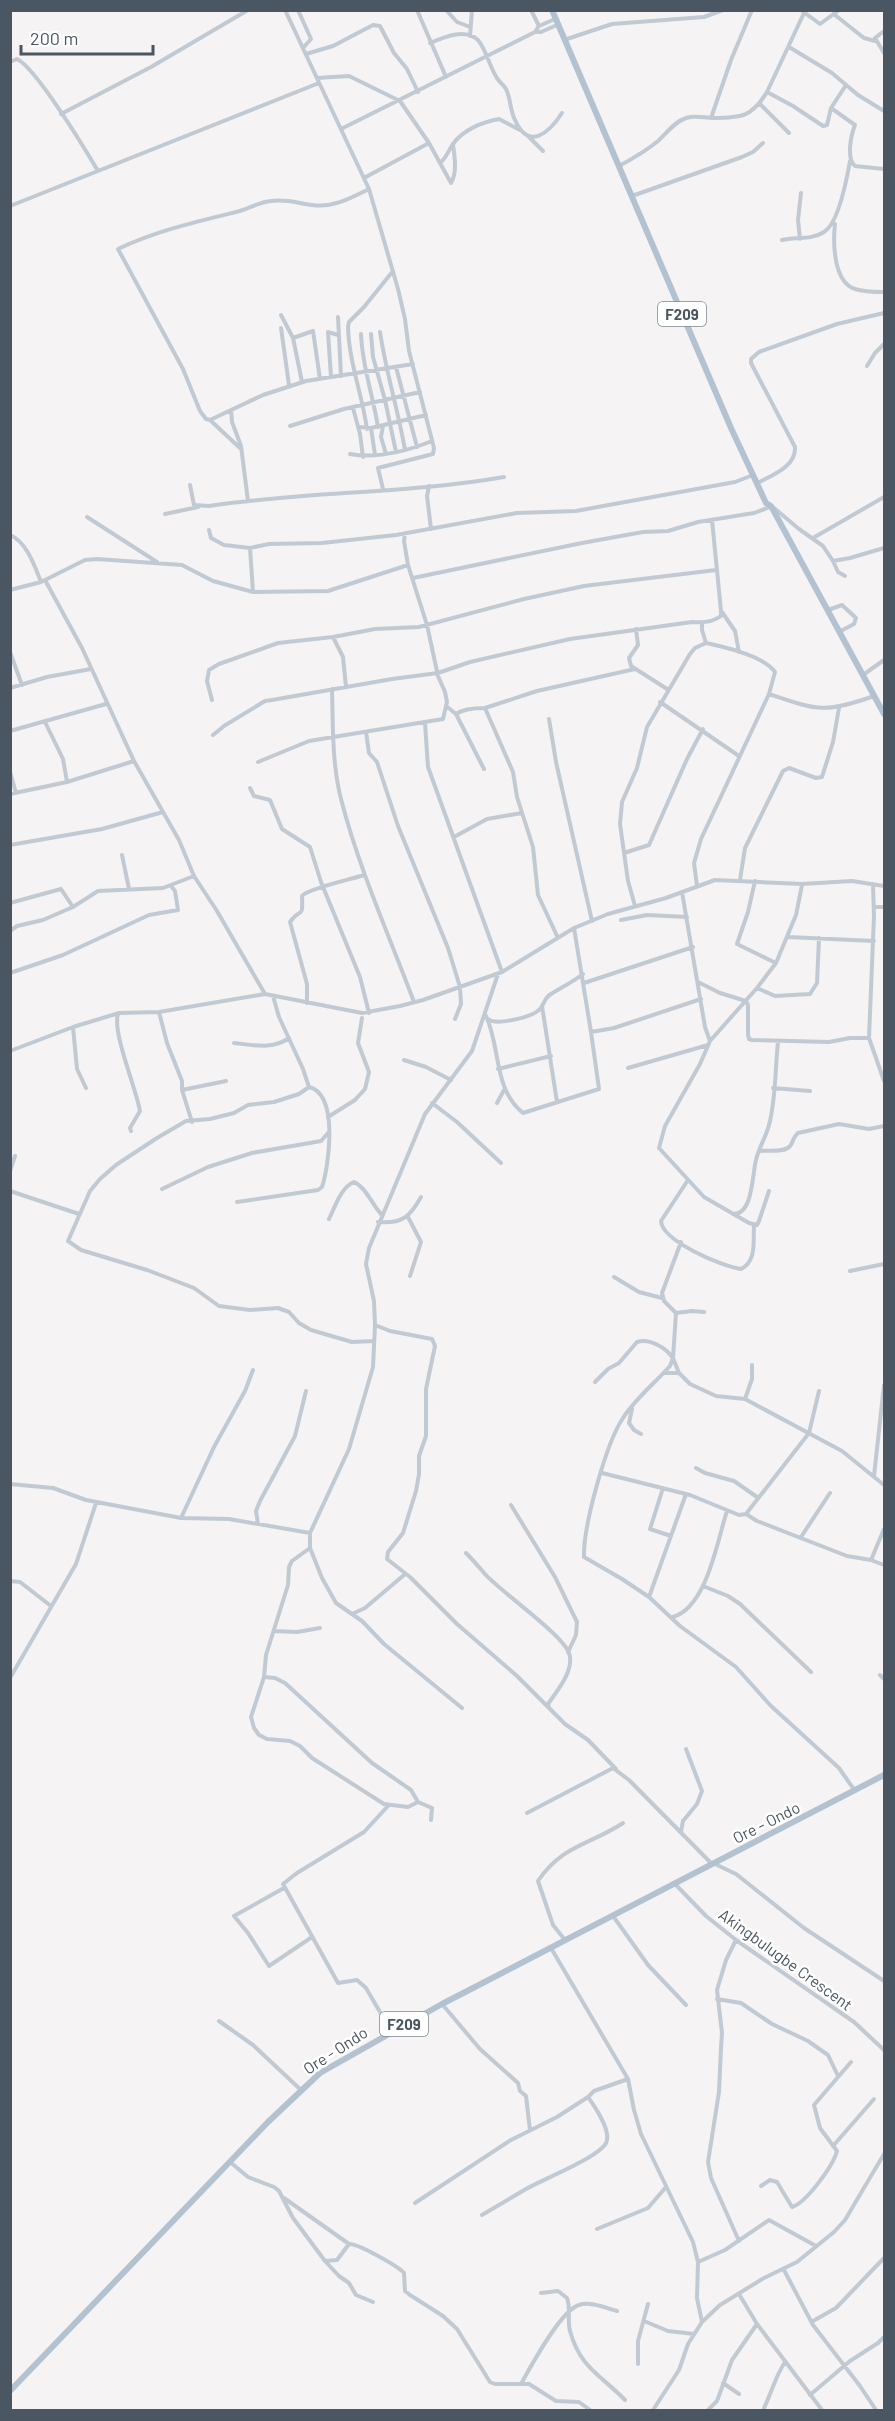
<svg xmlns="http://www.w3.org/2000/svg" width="895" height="2421" font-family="Barlow,sans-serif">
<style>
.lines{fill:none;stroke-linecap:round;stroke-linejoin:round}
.street{stroke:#c1cad2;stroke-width:4}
.primary{stroke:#b3c2d1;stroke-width:6}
.labels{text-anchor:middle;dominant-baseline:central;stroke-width:5;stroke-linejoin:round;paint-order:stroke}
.shield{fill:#fff;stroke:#808990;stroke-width:1.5}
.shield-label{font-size:15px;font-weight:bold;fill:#4a5661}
.street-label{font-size:16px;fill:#4a5661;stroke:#fff}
</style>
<rect width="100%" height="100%" fill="#f5f3f3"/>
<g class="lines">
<path class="street" d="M285,10L369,189L398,289L405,319L409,351L434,448L433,454L378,468L383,489
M298,10L311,39L303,48
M417,10L446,77
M446,10L457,22L470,27
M531,10L539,26
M801,10L820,24L839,10
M835,15L864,38L875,41
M884,31L875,38L884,53
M535,32L539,26L555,19
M470,36L472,10
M564,40L612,24L704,17L723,10
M430,43C444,37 464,28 478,40C487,51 489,66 497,78C499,82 503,84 506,89C511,99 510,111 515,120C529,151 549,133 562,113
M789,47L832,73L858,95L884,111
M306,54L333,46L373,25L380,26L394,53L407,69L418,92
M10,62L17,59C36,68 85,149 98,171
M317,78L349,76L400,101L429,143L451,183
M767,92L793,106L823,126L827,125L831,108L846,85
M760,104L789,133
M831,108L855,125C851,135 846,159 855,166L884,169
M61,114L151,67L248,10
M711,118L731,60L752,10
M341,129L535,32H541L557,25
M528,136L543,151
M440,163C447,157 448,151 453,144C463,130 482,122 499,119L520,130
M619,166C632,159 646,151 658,141C667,133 674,122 686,118C696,115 704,118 713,118C741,118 752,117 767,92L804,13
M364,178L429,143
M451,183C457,173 455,158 453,145
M369,189C351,198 333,208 312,205C297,203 287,199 271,201C259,202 248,209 236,212C195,222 156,231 118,249L183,369L200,411L206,419L210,420L263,395L306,381L413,364
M632,196L742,157L753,152L763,143
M10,206L319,83
M835,224C833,242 833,282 855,289C864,292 875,292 884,292
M800,239L798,220L801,193
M782,240C796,237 812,240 824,232C839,223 847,178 850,161
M281,315L293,338L302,382
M338,317L341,376
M281,328L289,385
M380,332C386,372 398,410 405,450
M361,334C362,366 373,395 378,427
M371,334L373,357L385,400L396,452
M293,338L313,331L320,379
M867,366L875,353L884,344
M396,367L417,447
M331,377L328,332L338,335
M353,408L360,434L363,457
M231,410L232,422L241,446L248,501
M210,420L241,449
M290,426L344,409L420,392
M383,426L381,437L386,454
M358,427L371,428L426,415
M371,428L375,455
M367,429C362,394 349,362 348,327L349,322L364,307L393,271
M350,454C377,459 407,451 432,441
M758,483C772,475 796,467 795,447L751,363V359L759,352L837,324L884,313
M190,485L194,505L209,506C306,491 407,494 504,477
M429,486L427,496L431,529
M774,508L799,529L823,546L833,561L838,572L845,576
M165,514L198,507
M87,517L157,562
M209,530L211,538L224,545L250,548L269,544L322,543L396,535L517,513L576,511L735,482L753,475
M10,535C27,542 35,567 41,582
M813,538L884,497
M250,548L253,592
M833,561L850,558L884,548
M413,578L582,543L643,532L668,531L698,522L754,513L770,507
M45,580L82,648L134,761L179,840L194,876L217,911L265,994
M10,590L41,582L85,560L97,559L182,565L213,581L253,592L328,591L408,565
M828,610L842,605L856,618L854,624L839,632
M722,612L735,631L739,652
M702,624V630L706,643
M636,629L638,645L629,658L631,666L667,689
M333,637L343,657L346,687
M10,652L22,685
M863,675L884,660
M10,688L47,677L91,669
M332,689C333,725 332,764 341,799C359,869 389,935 414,1002
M769,694C817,710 824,714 874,696
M212,700L207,681L209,670L219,664L278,643L333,637L375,629L419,627L524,599L584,586L716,570
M660,702L739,756
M446,706L456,714C463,709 475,708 485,708L513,772L517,797L533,847L538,895L558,938
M485,708L537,691L635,669
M456,714L484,769
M549,719L556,762L592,921
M45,722L63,759L67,782
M425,723L428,767L502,972
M10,731L106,704
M366,732L369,753L377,762L398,826L448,948L460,987L461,1004L455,1019
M213,735L224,726L265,701L272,700L392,679L438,673L470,662L570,639L692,622C702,623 713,622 721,616V611L712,520
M258,762L309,741L443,719L447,702L445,692L438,676L427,625L408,565L404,541L405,533
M10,772L16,793
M250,788L254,796L270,800L282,829L310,847L321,882L360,977L369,1013
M10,794L67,782L134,761
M454,837L487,819L522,813
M10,845L102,829L163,812
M624,853L649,845L687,759L703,729
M122,855L129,889
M740,880L745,848L783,771L789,768L816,778L822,777L833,742L839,708
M755,881L748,912L737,944L776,963
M873,885L874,916L869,1038L884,1081
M682,892L705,1027L710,1041
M10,903L61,889L73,907
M635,906L628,881L620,824L622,802L637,768L647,727L690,654L695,648L706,643C725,647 764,656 775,672L769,694L701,839L694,863L697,886
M874,907H884
M621,920L647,915L687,917
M574,928L591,1032L614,1028L701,999
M10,931L17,926L43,920L73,907L98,891L163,888L194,876
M788,937L874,941
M10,973L63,955L149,915L178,910L175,891L171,886
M698,982L720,993L746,1001
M584,983L693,947
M757,988L775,996L810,994L817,983L819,938
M746,1001L748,1005V1035L749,1039L752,1040L829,1042L850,1038H869
M307,1003V984L290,922C301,906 303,921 302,896C307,889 352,879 364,875
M542,1006L557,1102
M159,1012L167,1043L182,1081V1090L192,1122
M118,1014C112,1032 136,1088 140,1111L130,1128L131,1131
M486,1016C501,1048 493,1089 523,1113L599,1089L591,1032
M488,1019C496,1026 533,1017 540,1009C545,1003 544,998 551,994C562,987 573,982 583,974
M73,1027L77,1069L86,1088
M234,1043C254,1045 272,1050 289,1038
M10,1051L73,1027L119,1013L159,1012L265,994L362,1013L400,1006L423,1000L502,972L574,928L608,914L666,898L715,880L802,884L852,881L884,886
M404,1060L426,1067L451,1080
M628,1068L708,1045
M498,1069L551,1056
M309,1087L299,1094L274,1102L248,1105L234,1113L210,1119L186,1121L157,1138L116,1165L100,1179L90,1191L68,1241L81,1250L147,1270L194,1288L219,1306L250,1310L278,1308L289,1312L299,1323L311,1330L352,1342L374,1341
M773,1088L810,1091
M182,1090L226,1081
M432,1103L457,1122L501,1163
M497,1103L504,1090
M328,1117L355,1100L365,1089L369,1072L358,1043L362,1018
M759,1151C767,1150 785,1153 790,1146C794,1141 792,1138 798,1133L839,1124L869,1129L884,1126
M10,1171L15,1156
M688,1180L661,1221C662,1241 723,1267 741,1269C757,1261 753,1241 754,1225
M162,1189L208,1167L252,1153L321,1141L328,1133
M10,1191L79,1214
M769,1191L759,1221L757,1225L749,1223L704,1197L659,1148L665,1126L700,1064L710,1041L757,988L776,963L796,915L802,885
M237,1202L318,1190L322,1187C329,1166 339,1094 309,1087L303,1069L279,1017L273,996
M733,1214C753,1215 752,1175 756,1160C759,1147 766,1137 769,1125C776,1099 775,1069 778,1042
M408,1217L421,1242L410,1276
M329,1219C335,1207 341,1187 354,1182C366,1187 372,1205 382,1215
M378,1222C402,1224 410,1217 421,1197
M850,1271L884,1264
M614,1277L639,1292L662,1298
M676,1313L673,1358L679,1373L690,1384L716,1396L745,1399L842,1451L884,1485
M676,1313L664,1301L662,1293L681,1242
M676,1313L692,1311L704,1312
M375,1325L390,1331L432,1339L435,1346L426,1389V1436L419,1456V1474L416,1491L403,1533L388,1552L387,1559L410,1577L457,1624L517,1676L565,1724L588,1740L616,1769
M664,1373H679
M595,1382L608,1369L619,1363L637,1342C650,1338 666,1348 673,1358L670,1366C655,1383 635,1399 623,1418C606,1443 583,1527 584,1557L622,1579L649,1597L680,1626L736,1667L770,1705L839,1768L855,1791
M745,1399L752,1379V1365
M632,1409L629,1423L634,1430L641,1434
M696,1468L705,1473L734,1481L757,1497
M602,1473L690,1495L739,1515L746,1514L757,1521L847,1556L871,1560L884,1565
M874,1476L884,1385
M10,1484L53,1488L86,1500L181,1518L214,1447L245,1391L253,1370
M663,1488L650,1529L671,1536
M511,1505L555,1577L577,1622L576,1635L568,1652
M746,1514L809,1433L819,1391
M181,1518L229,1519L310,1533
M258,1524L256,1511L260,1501L295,1436L306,1391
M801,1537L830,1493
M310,1548L292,1561L289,1567L288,1585L266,1655L264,1677L251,1717L254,1728L259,1735L267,1739L290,1741L300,1746L312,1758L384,1804L408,1807L418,1802L432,1808L431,1820
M466,1553C473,1560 479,1567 485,1574C501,1592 562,1634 569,1653C575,1670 557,1691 548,1704L549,1708
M871,1560L884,1529
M10,1581L20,1582L51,1606
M703,1586L728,1596L740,1604L811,1672
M649,1597L686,1494
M352,1614L365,1608L404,1575
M673,1617C707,1607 717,1541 727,1511
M274,1631L297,1632L320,1628
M880,1675L884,1679
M264,1677L275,1678L285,1683L372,1763L411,1790L418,1802
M10,1678L76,1564L96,1503
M462,1708L384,1644L362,1621L336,1603L322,1578L310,1548V1533L349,1449L373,1367L375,1325L374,1301L366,1264L369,1248L425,1114L472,1051L498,974
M388,1806L364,1832L297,1873L283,1884L338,1983L357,1980L366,1988L391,2031
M527,1813L613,1768L629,1780L712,1864
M681,1832L683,1821L697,1804L702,1791L686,1749
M715,1864L736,1874L804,1928L884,1981
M675,1884L706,1916L736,1940L854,2022L884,2050
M284,1888L234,1916L248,1933L269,1966L312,1937
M613,1916L648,1965L686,2005
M565,1940L553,1925L538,1881C562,1845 590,1845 623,1823
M736,1940L726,1960L717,1990L722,2033L721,2048L719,2092L708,2162L711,2178L739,2241
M551,1948L628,2079L634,2110L641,2134L693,2242L698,2262L697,2298L702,2322
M717,1999L741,2003L772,2024L808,2041L828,2055L838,2076
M442,2004L480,2049L518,2083L520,2091L526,2096L530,2130
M219,2021L253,2045L301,2090
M833,2146L874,2099
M230,2162L248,2177L274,2187L279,2191L293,2218L325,2261L339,2276L349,2283L356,2295L373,2302
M761,2186L770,2180L777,2182L792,2207C806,2203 833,2166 837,2151L820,2128L814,2105L851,2062
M284,2198L349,2244
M415,2203L511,2140L557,2117L588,2097L594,2091L628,2079
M482,2215C497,2206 511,2198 526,2189C543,2179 598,2158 606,2143C612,2131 595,2107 588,2097
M597,2229L648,2208L666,2187
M325,2261L337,2260L349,2244C357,2243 398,2266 404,2273L405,2291L410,2295L443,2316L457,2329L490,2382L495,2384H529L556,2401L579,2402L590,2410
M698,2262L725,2250L769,2220L816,2246
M784,2270L813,2325L860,2386L876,2410
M541,2293L558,2291L567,2298C571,2308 567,2320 570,2331C580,2368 601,2375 625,2400
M739,2294L757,2324L822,2410
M644,2321L668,2331L694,2334
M813,2321L836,2308L884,2258
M638,2364V2341L648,2304
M723,2383L739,2394
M521,2384C531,2366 561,2310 579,2305C590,2301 606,2308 617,2311
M810,2395L850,2361L878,2343L884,2337
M764,2408C772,2392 775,2377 785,2362
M653,2410L679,2370L688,2344L702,2322L720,2305L764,2278L797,2262L834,2232L845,2220L884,2154
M708,2410L717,2401L732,2360L757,2324"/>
<path class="primary" d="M552,10L731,428L766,503L771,506L884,714
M10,2391L268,2122L320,2073L442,2004L884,1775"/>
</g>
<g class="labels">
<g class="shield">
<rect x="658" y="302" width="48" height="24" rx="4.5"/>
<rect x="380" y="2012" width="48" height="24" rx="4.5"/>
</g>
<g class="shield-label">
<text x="682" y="314">F209</text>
<text x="404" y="2024">F209</text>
</g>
<g class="street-label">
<text transform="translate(766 1822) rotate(-27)">Ore - Ondo</text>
<text transform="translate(786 1959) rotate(36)">Akingbulugbe Crescent</text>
<text transform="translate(335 2050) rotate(-33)">Ore - Ondo</text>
</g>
</g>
<rect width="895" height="2421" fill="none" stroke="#4a5661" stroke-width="24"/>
<path d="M21 45v9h132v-9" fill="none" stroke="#4a5661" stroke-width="3"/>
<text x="30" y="45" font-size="18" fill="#4a5661" stroke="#ffffff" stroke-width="4.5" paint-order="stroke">200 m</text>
</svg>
